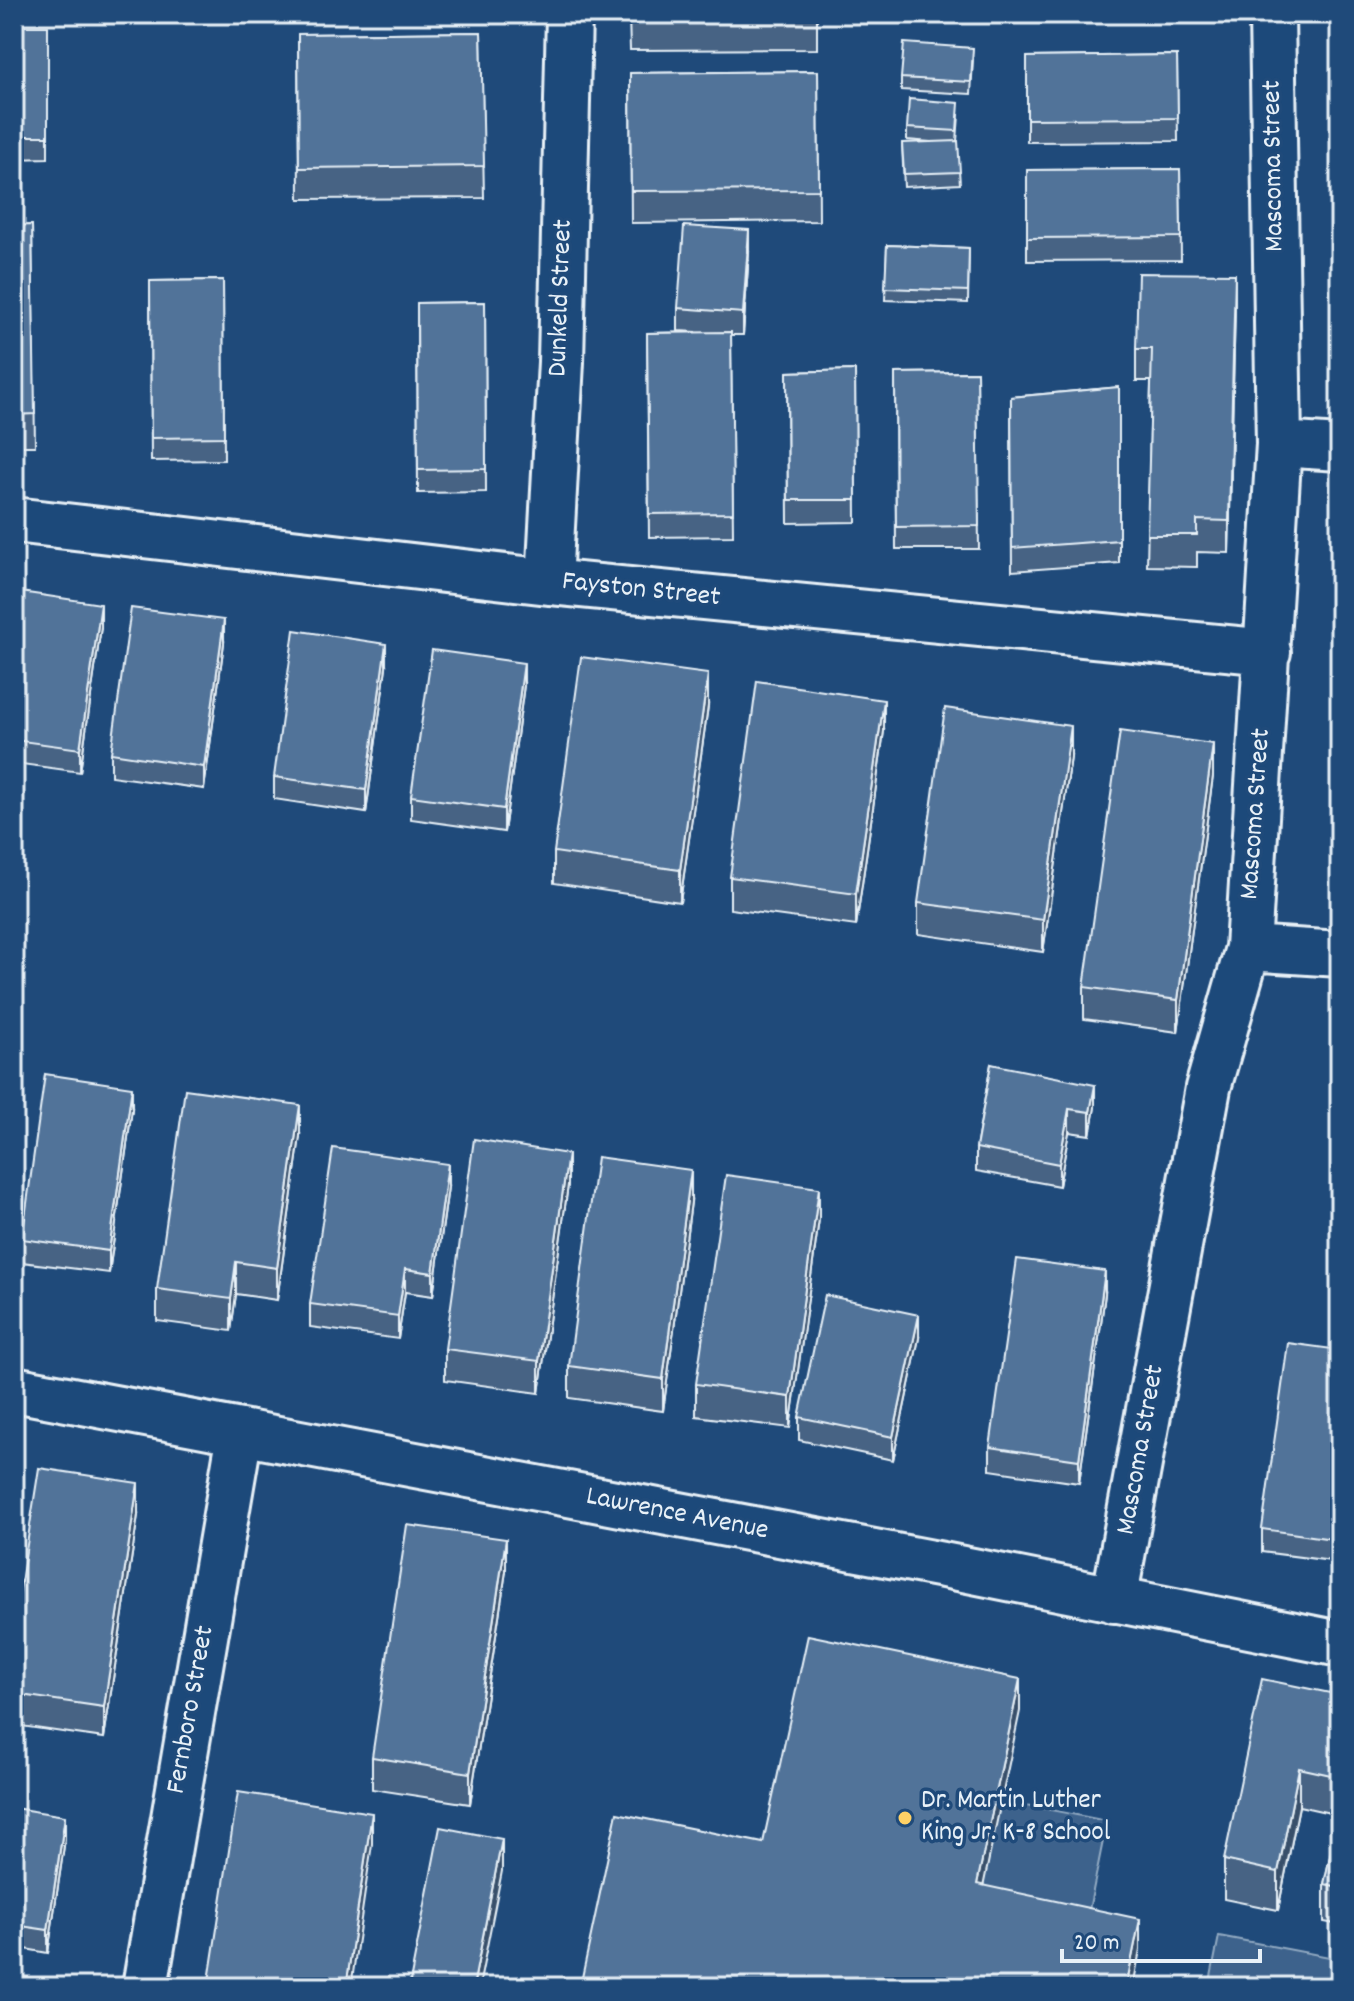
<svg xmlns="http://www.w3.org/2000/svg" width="1354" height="2001" font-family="Dekko,sans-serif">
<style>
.green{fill:#3c628c;stroke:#92aac2;stroke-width:2}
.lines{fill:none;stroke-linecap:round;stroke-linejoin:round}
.minor-casing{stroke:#e8f1f8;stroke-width:50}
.minor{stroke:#1f4a7a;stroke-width:44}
.wall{fill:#466384;stroke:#e8f1f8;stroke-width:2}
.shaded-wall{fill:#39506b;stroke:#e8f1f8;stroke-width:2}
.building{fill:#517399;stroke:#e8f1f8;stroke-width:2}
.poi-dot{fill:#ffd166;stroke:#1f4a7a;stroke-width:3}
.labels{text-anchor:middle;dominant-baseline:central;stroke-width:7;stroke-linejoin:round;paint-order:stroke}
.street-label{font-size:28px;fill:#e8f1f8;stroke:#1f4a7a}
.poi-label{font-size:28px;fill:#e8f1f8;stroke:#1f4a7a;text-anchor:start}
</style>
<rect width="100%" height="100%" fill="#1f4a7a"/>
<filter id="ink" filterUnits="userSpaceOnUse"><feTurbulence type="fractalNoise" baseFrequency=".0125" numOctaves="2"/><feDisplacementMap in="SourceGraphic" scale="16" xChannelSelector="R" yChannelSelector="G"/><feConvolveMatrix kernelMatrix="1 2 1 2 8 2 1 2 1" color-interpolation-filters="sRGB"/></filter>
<g filter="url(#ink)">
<path class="green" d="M1001,1800L1107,1821L1086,1925L979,1902Z
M1219,1936L1340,1959V1987H1209Z"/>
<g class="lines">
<g class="minor-casing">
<path id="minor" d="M1279,444L1340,448
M14,520L549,582L1268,652
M549,582L561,362L569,14
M1248,948L1340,954
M14,1389L943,1565L1340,1644
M1114,1600L1208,1088L1248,948L1279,444L1272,14
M145,1987L240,1433"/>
</g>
<use href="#minor" class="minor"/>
</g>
<path class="wall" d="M629,14H817V49L630,50Z
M14,26H48V158L14,159Z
M481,32L484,198L299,199L298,34Z
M1177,55L1178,141L1027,142V57Z
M973,60L971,94L901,90V78Z
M818,71L819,221L631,223L630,73Z
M959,115L957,141L960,184L904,187L902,143L931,142L907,140V128Z
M1180,169L1181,260L1027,261V170Z
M32,225L35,446H14V226Z
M887,245L969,248L968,303L885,300Z
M749,253L743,335H731L733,536L649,537L647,333L697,332L678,331V308Z
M223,280L224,460L151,461L150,281Z
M485,302L486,492L418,493L417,303Z
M1235,306L1229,553L1197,552V567L1147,566L1151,381H1136V349Z
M855,370L856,522L788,523L787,372Z
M977,372L979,549H896L895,373Z
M1119,387V563L1012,571L1011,397Z
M14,591L101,627L80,772L14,763Z
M224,643L204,789L111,776V753Z
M386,667L366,813L274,799V777Z
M524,685L504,832L411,819V796Z
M708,706L680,902L554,883V852Z
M884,731L856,926L730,909V877Z
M1071,757L1043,952L918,934V903Z
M1213,776L1178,1032L1084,1019V987Z
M991,1064L1095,1107L1090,1135L1069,1132L1059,1186L976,1171V1148Z
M132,1109L109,1273L22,1262V1239Z
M300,1136L277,1300L236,1294L231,1331L157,1321V1289Z
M568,1185L539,1393L445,1380V1349Z
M448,1187L433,1296L405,1292L398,1339L310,1327V1304Z
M691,1202L663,1411L569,1398V1366Z
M819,1219L790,1428L696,1416V1384Z
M1105,1294L1079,1483L990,1470V1447Z
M919,1338L893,1460L799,1440V1417Z
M1340,1350V1562L1262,1552V1529Z
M138,1515L104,1738L14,1725V1627Z
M506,1571L470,1804L372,1789V1757Z
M1340,1695V1925L1324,1922V1884L1339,1815L1299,1806L1278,1910L1224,1899V1860Z
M14,1808L65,1839L48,1953L14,1947Z"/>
<path class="shaded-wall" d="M749,230V253L743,335V313Z
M1235,274V306L1229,553V521Z
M101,604V627L80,772V749Z
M224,620V643L204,789V767Z
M386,644V667L366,813V790Z
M524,663V685L504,832V809Z
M708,674V706L680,902V870Z
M884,700V731L856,926V894Z
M1071,726V757L1043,952V920Z
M1213,744V776L1178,1032V1000Z
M1095,1085V1107L1090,1135V1112Z
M132,1087V1109L109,1273V1251Z
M300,1105V1136L277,1300V1268Z
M1069,1109V1132L1059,1186V1164Z
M568,1154V1185L539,1393V1361Z
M448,1164V1187L433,1296V1273Z
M691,1170V1202L663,1411V1379Z
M819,1188V1219L790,1428V1397Z
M236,1262V1294L231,1331V1299Z
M405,1269V1292L398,1339V1316Z
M1105,1271V1294L1079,1483V1460Z
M919,1315V1338L893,1460V1437Z
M138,1483V1515L104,1738V1707Z
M506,1539V1571L470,1804V1773Z
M1020,1679V1711L977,1916V1884Z
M1299,1768V1806L1278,1910V1872Z
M372,1813V1844L351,1987H346Z
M65,1816V1839L48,1953V1930Z
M502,1839V1871L479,1987H473Z
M1140,1919V1950L1133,1987H1126Z"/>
<path class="building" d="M630,14H817V17L630,19Z
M14,26H48V136H14Z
M481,32L484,166L299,168L298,34Z
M904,43L973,48L971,82L901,78Z
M1177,55L1178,118L1027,119V57Z
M818,71L819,190L631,191L630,73Z
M909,99L959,103L957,131L907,128Z
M958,141L960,172L904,174L902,143Z
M1180,169L1181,237L1027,238V170Z
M32,225L35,414L14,415V226Z
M684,226L749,230L743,313L678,308Z
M887,245L969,248L968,291L885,288Z
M1138,273L1235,274L1229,521L1197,520V535H1147L1152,349H1136Z
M223,280L224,437L151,438L150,281Z
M485,302L486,469L418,470L417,303Z
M731,332L733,513L649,514L647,333Z
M855,370L856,500H788L787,372Z
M977,372L979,526L896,527L895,373Z
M1119,387V540L1012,548L1011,397Z
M14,591L101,604L80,749L14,740Z
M131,608L224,620L204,767L111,753Z
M294,630L386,644L366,790L274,777Z
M432,650L524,663L504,809L411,796Z
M581,657L708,674L680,870L554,852Z
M757,681L884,700L856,894L730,877Z
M945,708L1071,726L1043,920L918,903Z
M1120,731L1213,744L1178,1000L1084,987Z
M991,1064L1095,1085L1090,1112L1069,1109L1059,1164L976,1148Z
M45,1074L132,1087L109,1251L22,1239Z
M185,1089L300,1105L277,1268L236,1262L231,1299L157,1289Z
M474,1139L568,1154L539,1361L445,1349Z
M333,1148L448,1164L433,1273L405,1269L398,1316L310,1304Z
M597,1157L691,1170L663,1379L569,1366Z
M726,1175L819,1188L790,1397L696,1384Z
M1017,1259L1105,1271L1079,1460L990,1447Z
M825,1295L919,1315L893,1437L799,1417Z
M1288,1343L1340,1350V1540L1262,1529Z
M39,1468L138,1483L104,1707L14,1694V1627Z
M407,1525L506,1539L470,1773L372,1757Z
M808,1635L1020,1679L977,1884L1140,1919L1126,1987H580L617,1813L763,1843Z
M1262,1679L1340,1695V1777L1299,1768L1278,1872L1224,1860Z
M238,1792L372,1813L346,1987H208Z
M14,1808L65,1816L48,1930L14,1925Z
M1340,1810V1887L1324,1884Z
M440,1827L502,1839L473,1987H409Z"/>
</g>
<circle class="poi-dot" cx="905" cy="1818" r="8"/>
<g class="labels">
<g class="street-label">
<text transform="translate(1275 166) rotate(-91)">Mascoma Street</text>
<text transform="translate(562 298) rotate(-88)">Dunkeld Street</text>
<text transform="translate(641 591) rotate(6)">Fayston Street</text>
<text transform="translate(1257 814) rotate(-86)">Mascoma Street</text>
<text transform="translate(1142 1450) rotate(-80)">Mascoma Street</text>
<text transform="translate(677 1515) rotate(11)">Lawrence Avenue</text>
<text transform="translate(192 1710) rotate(-80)">Fernboro Street</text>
</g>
<g class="poi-label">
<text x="921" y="1802">Dr. Martin Luther<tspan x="921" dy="32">King Jr. K-8 School</tspan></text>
</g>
</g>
<rect width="1354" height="2001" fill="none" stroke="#1f4a7a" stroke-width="48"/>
<rect x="24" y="24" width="1306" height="1953" fill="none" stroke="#e8f1f8" stroke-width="3" filter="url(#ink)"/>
<path d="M1062 1949v12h198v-12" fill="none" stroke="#e8f1f8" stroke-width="4"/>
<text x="1074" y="1949" font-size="24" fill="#e8f1f8" stroke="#1f4a7a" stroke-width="6" paint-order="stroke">20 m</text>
</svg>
